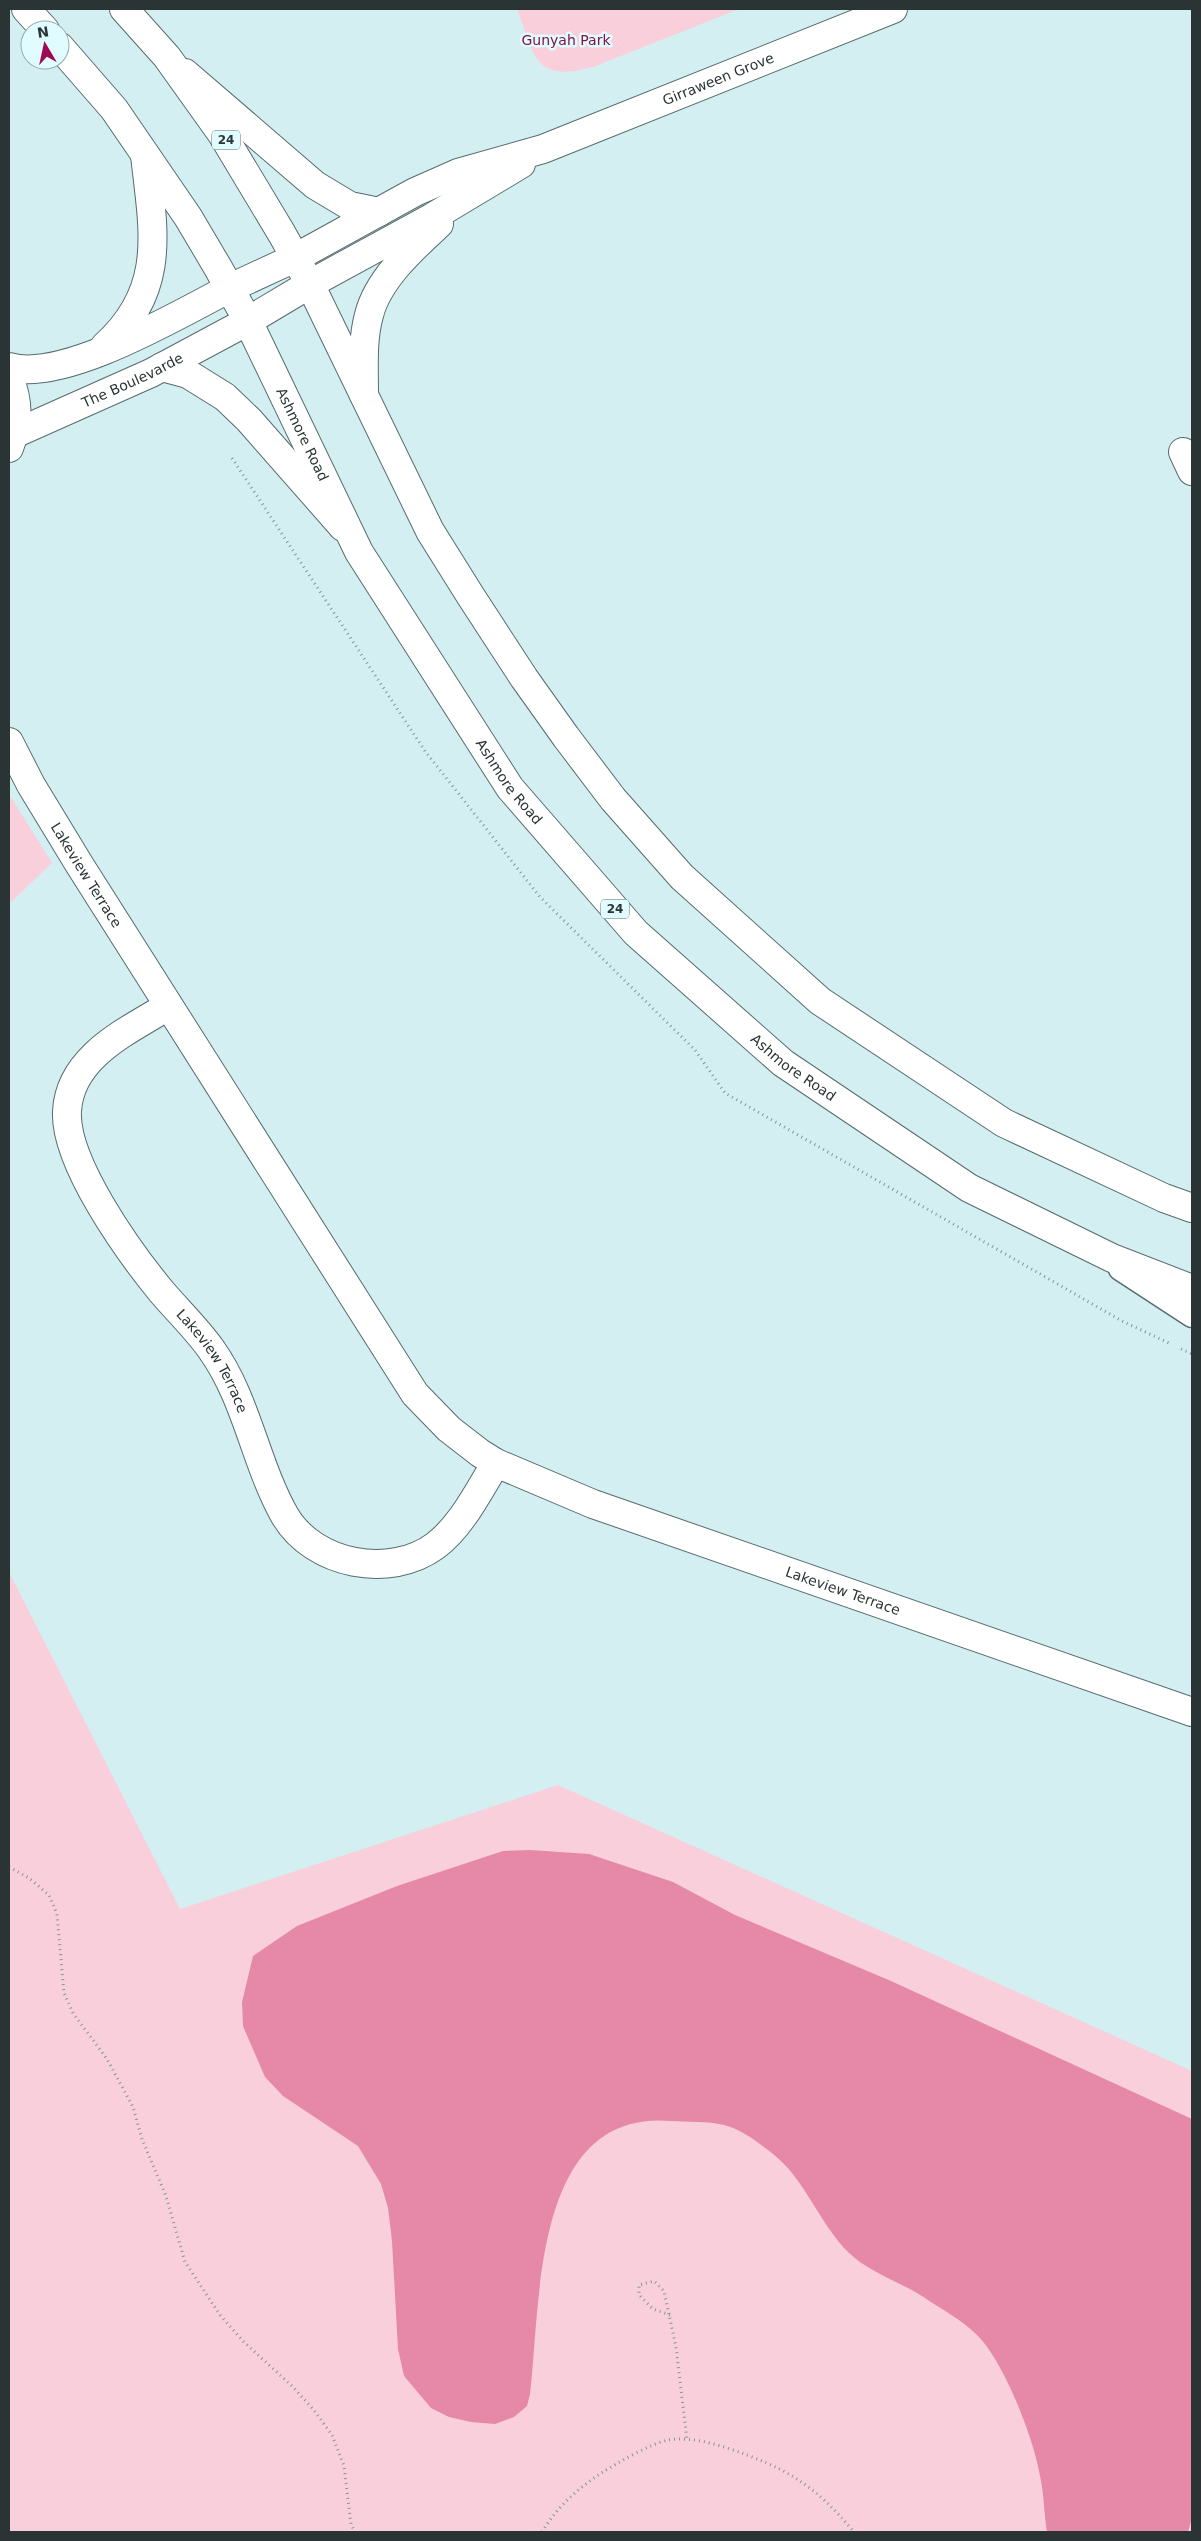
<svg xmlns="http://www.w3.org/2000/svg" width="1201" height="2541" font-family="'DejaVu Sans',sans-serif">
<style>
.green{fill:#f8cfdb}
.water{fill:#e688a8}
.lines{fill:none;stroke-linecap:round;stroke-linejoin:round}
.service-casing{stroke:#556c6e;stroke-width:25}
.minor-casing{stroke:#556c6e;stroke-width:30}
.primary-casing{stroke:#556c6e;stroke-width:30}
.path{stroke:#849798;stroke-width:3;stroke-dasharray:1 4;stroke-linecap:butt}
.service{stroke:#fff;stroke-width:22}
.minor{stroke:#fff;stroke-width:28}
.primary{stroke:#fff;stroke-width:28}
.labels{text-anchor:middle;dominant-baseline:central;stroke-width:5;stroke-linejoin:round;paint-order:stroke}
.shield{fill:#e1fcfe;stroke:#617071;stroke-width:1}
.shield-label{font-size:12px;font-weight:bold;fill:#2a3435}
.park-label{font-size:14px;fill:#821246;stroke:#e1fcfe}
.street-label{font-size:14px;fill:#2a3435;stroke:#e1fcfe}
</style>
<rect width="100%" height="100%" fill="#d4eff1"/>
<path class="green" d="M517,9H739L593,67C533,83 535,56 517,9Z
M9,794L52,863L9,904Z
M9,1572L180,1909L558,1785L1192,2071V2532H9Z"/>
<path class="water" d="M530,1850L589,1854L673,1882L735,1915L891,1981L1192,2119V2518L1188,2532H1047C1044,2513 1044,2494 1040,2476C1034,2439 1003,2359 976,2334C962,2320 941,2309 925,2298C901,2282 868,2272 848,2252C819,2223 805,2179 773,2154C759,2143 741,2129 724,2125C707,2121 688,2122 671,2121C532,2109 541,2303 530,2394L527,2406L514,2417L495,2424L471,2422L449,2417L431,2408L404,2376L398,2349L392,2241L388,2208L381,2184L358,2146L283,2096L265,2077L243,2026L242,2002L253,1956L297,1926L397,1886L503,1851Z"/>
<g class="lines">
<g class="service-casing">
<path id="service" d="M1120,1269L1192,1316"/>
</g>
<g class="minor-casing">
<g id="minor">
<path d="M185,73L315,185L350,206L379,212"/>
<path id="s1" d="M295,258L415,192L458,173L543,149L893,9"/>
<path d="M310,284L431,218L521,164"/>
<path d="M105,346C168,289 153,229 145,155"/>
<path d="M9,367C64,383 179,314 230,288"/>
<path d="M162,367L188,374L225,397L249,420L343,527"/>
<path d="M9,377C19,402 19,423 9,448"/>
<path d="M364,395C364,369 362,340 369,315C378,279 413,248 439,224"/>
<path id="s2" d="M14,434L151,373L248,321"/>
<path d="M1183,452L1192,471"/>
<path id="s3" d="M9,742L31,785L79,864L415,1394L449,1429L480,1453L496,1463L593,1504L1192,1712"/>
<path id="s4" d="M168,1006C128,1031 70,1056 67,1111C64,1162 129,1252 161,1291C177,1310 196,1328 211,1349C247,1399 255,1463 285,1516C314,1565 390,1579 435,1546C462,1526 479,1490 496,1463"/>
</g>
</g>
<g class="primary-casing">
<g id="primary">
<path d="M26,9L45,30"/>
<path d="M124,9L167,57L222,134L282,234L310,284L430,531L470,595L524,678L566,737L613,799L682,877L820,1001L1004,1123L1164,1198L1192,1208"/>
<path id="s5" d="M60,47L114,109L188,217L217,266L248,321L359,552L510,788L636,933L783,1063L969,1188L1112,1258L1192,1289"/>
<path d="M230,288L295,258"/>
<path d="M248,321L310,284"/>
</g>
</g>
<path class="path" d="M232,458L425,751L540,897L695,1050L725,1093L1122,1321L1171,1344
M1181,1349L1192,1354
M9,1867L29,1878L49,1895L57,1914L64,1993L73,2013L107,2059L133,2107L142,2139L166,2196L185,2262L220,2315L244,2342L292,2386L313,2409L332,2435L344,2466L351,2524L355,2532
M670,2315L653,2309L639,2295V2285L654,2281L664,2291L676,2347L687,2440
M542,2532C557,2507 578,2488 603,2472C617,2463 652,2443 668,2440C688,2437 709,2442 727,2448C785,2467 815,2485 854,2532"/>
<use href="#service" class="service"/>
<use href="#minor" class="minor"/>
<use href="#primary" class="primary"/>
</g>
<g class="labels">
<g class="shield">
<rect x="212" y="130.5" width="28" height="19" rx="4"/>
<rect x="601" y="899.5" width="28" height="19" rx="4"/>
</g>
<g class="shield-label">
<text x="226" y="140">24</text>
<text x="615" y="909">24</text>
</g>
<g class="park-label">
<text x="566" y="40">Gunyah Park</text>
</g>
<g class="street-label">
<text stroke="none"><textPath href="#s1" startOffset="461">Girraween Grove</textPath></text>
<text stroke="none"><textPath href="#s2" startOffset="130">The Boulevarde</textPath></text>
<text stroke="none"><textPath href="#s5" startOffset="459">Ashmore Road</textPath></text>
<text stroke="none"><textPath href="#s5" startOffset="864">Ashmore Road</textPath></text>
<text stroke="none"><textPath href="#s3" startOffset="154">Lakeview Terrace</textPath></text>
<text stroke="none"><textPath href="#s5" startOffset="1269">Ashmore Road</textPath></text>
<text stroke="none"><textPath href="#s4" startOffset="446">Lakeview Terrace</textPath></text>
<text stroke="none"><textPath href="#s3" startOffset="1245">Lakeview Terrace</textPath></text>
</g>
</g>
<rect width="1201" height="2541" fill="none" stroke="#2a3435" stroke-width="20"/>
<g transform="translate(45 45) rotate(351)"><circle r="24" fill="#e1fcfe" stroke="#98acae"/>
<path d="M0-4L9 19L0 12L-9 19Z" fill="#9d0954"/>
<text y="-8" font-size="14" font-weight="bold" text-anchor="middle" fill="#2a3435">N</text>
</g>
</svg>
